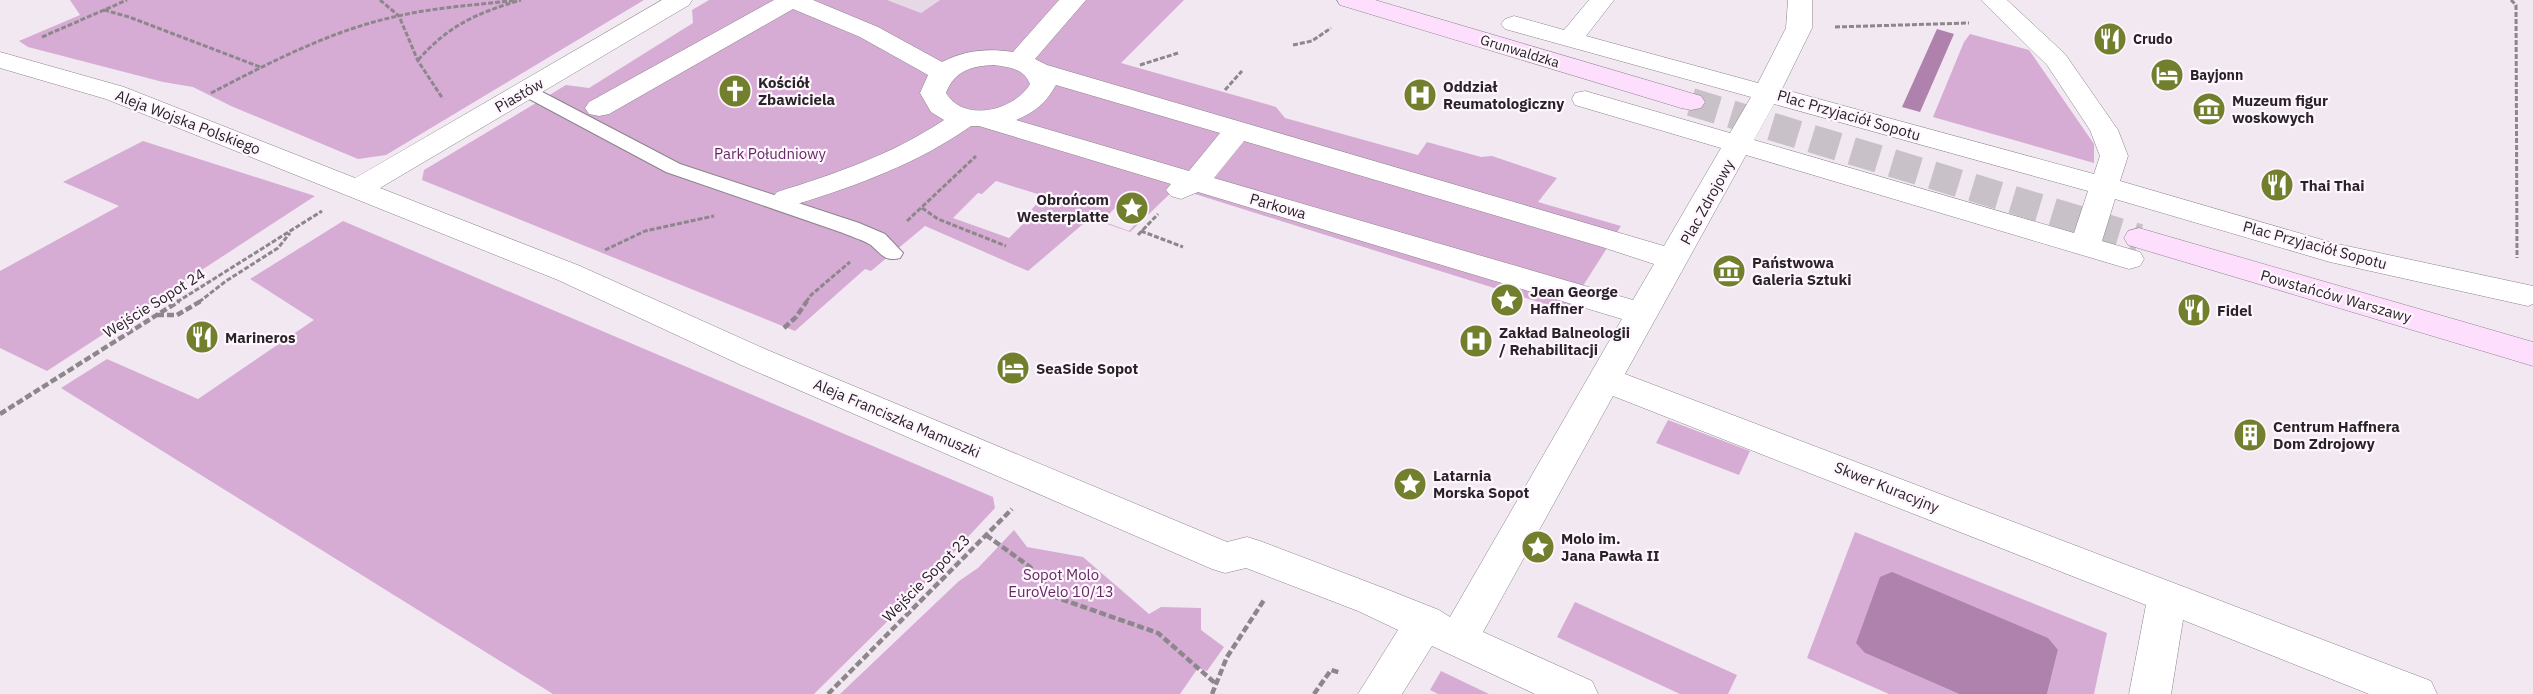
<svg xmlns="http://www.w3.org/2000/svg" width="2533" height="694" font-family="'IBM Plex Sans',sans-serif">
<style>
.built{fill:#e7d8e6}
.green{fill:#d6acd4;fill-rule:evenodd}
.water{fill:#af82ad}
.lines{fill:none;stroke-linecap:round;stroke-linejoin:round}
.secondary-tunnel{stroke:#c9c1c8;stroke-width:28;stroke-dasharray:28 14;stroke-linecap:butt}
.lane-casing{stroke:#8b838b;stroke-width:2}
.street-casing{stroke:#8b838b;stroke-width:1}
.secondary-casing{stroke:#8b838b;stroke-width:1}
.path-far1{stroke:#8d868c;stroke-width:3;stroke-dasharray:5 2;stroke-linecap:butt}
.path{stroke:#8d868c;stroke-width:4.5;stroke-dasharray:7 3;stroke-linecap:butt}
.lane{fill:#fff;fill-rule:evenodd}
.street{fill:#fff;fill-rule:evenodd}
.secondary{fill:#fddefd;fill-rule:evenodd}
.labels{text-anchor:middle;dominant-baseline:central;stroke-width:4.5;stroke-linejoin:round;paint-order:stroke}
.far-poi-label{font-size:14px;font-weight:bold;fill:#272326;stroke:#fff5fe;text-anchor:start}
.far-street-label{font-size:14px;fill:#272326;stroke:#fff5fe}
.poi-label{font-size:15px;font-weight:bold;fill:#272326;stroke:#fff5fe;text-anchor:start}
.street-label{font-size:15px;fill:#272326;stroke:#fff5fe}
.park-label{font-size:15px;fill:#622a61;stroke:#fff5fe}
</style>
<rect width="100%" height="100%" fill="#f2e8f1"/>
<path class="built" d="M887,0H940L921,13Z"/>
<path class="green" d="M70,0H644L386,155L358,159L231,106L193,87L163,82L28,47L19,41L80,15Z
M709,0H887L921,13L940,0H1184L1121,63L1276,107L1285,118L1418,155L1427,142L1481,157L1492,156L1557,178L1538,202L1621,226L1567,311L1176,188L1130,232L1090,218L1028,271L925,226L871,271L865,269L795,331L422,180L424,170L566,85L589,88L693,23L692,10ZM996,181L1044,196L1031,210L1035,212L1009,238L953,218L978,193L982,194ZM1119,204L1146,213L1129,231L1102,221Z
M1970,34L2029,50L2094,144V163L1933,117L1964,42Z
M143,141L315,196L47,371L0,348V271L119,206L63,182Z
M343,221L993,497L995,508L910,599L814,694H553L61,388L107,359L198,399L314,320L250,279Z
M1668,420L1750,451L1739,475L1656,443Z
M1014,530L1027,547L1083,557L1149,614L1161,607L1201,608V630L1224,647L1207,671L1198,668L1180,694H840L959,581L978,568Z
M1855,532L2107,633L2094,694H2047L2058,650L1865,653L1959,694H1889L1807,658Z
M1575,602L1737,675L1728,694H1680L1557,637Z
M1441,671L1489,694H1438L1430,690Z"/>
<path class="water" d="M1937,29L1954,34L1920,112L1902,107Z
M1892,572L2048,638L2058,650L2047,694H1959L1865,653L1856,643L1880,577Z"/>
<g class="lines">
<path class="secondary-tunnel" d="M1691,102L2139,238"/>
<g class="lane-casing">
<path id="lane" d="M527,84L680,164L859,223L885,234L903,253L900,258C885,262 881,254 871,245C863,240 852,237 843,233L666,172L520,94L517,90L520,86Z"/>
</g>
<g class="street-casing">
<path id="street" d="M662,0H692L689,5L380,188L580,266L765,349L1227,542L1247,537L1260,541L1386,589L1439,610L1450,617L1622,319L1198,192L1181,199L1171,196L1166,190L1171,184L979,126H971C918,163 859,185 797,204L787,207L777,204L772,198L777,192C835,174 893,154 944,120L931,112L920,93L928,75L860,37L793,9L609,114L599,116L589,114L585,108L589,102L774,0H813L878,27L942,62C965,50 988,48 1013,52L1059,0H1086L1035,59L1047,65L1664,246L1721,148L1575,105L1572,99L1575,93L1585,91L1730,133L1751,97L1505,29L1501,24L1505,19L1514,16L1564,30L1589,0H1614L1586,36L1758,83L1786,28L1788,0H1812V28L1782,89L2094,174L2100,156L2090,130L2047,65L1981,0H2007L2065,54L2118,130L2128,156L2120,181L2333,243L2533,286V304L2528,306L2330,262L2115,199L2102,241L2140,252L2144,259L2140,266L2129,269L1746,155L1625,374L2431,681L2437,694H2369L2183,620L2171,694H2129L2146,605L1613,396L1483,632L1592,681L1598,694H1535L1432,646L1402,694H1358L1398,630L1358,611L1246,568L1225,573L1212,569L741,365L558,280L106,99L0,68V52L124,87L355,178ZM994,65C1010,67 1024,69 1030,84C1014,111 964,123 946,93C955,70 972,66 994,65ZM1056,85L1220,133L1189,171L1016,120C1035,112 1046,103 1056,85ZM1774,104L2088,191L2074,233L1754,140ZM1244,141L1602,247L1654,264L1633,300L1214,178Z"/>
</g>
<g class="secondary-casing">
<path id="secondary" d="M1337,0H1375L1701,96L1705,102L1701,108L1691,110L1681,108L1340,5Z
M2139,228L2533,342V366L2128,245L2124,238L2128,231Z"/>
</g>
<path class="path-far1" d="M380,0L399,16L418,61L443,99
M2511,0L2516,5L2517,258
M104,10L129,17L260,67
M1835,27L1969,23
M42,37L127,0
M1293,45L1312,41L1331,28
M418,60C449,25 477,13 521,0
M1140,65L1178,53
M1225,90L1242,71
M211,93C271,62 332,30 398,16C437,7 477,5 517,0
M922,208L938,219L1006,246
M907,221L976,156
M1141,231L1183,247
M1138,235L1158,214
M605,250L645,231L714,216
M177,302L322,211
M199,302L226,281L278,248L290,233
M806,302L811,295L850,262"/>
<path class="path" d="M157,315H177L201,301
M784,328L796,317L807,301
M0,414L179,301
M986,535L1030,567L1058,598L1158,633L1215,683
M828,694L1012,509
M1212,694L1227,657L1264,600
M1314,694L1331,670L1341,673"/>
<use href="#lane" class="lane"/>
<use href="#street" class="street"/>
<use href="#secondary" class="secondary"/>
</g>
<defs>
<g id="restaurant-disc" transform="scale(1.725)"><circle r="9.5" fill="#727f2d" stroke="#fff5fe"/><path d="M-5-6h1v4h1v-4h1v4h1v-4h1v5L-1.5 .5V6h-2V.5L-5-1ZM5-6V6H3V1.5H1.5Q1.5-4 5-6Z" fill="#fff"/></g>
<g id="hotel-disc" transform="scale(1.725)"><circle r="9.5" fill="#727f2d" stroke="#fff5fe"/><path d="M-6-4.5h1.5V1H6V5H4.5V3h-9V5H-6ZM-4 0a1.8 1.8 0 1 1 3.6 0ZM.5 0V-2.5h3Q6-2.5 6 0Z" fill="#fff"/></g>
<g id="church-disc" transform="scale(1.725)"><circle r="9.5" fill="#727f2d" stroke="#fff5fe"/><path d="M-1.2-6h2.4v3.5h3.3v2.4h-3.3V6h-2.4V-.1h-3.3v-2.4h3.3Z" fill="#fff"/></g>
<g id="hospital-disc" transform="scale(1.725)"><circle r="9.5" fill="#727f2d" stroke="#fff5fe"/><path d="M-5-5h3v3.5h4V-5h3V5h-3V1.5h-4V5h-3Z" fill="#fff"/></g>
<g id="museum-disc" transform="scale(1.725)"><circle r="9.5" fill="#727f2d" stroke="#fff5fe"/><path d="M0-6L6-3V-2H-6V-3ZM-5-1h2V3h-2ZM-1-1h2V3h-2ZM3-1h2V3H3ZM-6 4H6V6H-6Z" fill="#fff"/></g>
<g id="sight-disc" transform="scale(1.725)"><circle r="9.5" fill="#727f2d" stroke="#fff5fe"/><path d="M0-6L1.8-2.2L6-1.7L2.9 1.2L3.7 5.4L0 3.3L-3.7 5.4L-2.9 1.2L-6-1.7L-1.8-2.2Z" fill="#fff"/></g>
<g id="building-disc" transform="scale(1.725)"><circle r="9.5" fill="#727f2d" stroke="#fff5fe"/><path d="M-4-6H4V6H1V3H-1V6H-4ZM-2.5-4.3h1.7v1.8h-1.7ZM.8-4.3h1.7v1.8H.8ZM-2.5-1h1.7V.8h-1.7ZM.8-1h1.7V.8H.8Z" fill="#fff"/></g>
</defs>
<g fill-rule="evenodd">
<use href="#restaurant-disc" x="2110" y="39"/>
<use href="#hotel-disc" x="2167" y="75"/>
<use href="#church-disc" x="735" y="91"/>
<use href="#hospital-disc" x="1420" y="95"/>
<use href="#museum-disc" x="2209" y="109"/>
<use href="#restaurant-disc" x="2277" y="185"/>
<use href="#sight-disc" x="1132" y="208"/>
<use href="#museum-disc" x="1729" y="271"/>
<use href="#sight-disc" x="1507" y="300"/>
<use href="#restaurant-disc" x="2194" y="310"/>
<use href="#restaurant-disc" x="202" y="337"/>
<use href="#hospital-disc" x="1476" y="341"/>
<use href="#hotel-disc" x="1013" y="368"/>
<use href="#building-disc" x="2250" y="435"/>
<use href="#sight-disc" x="1410" y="484"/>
<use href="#sight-disc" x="1538" y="547"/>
</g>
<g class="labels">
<g class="far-poi-label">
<text x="2133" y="39">Crudo</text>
<text x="2190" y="75">Bayjonn</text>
</g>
<g class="far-street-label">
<text transform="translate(1520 51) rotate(17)">Grunwaldzka</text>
</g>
<g class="poi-label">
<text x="758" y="82">Kościół<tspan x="758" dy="17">Zbawiciela</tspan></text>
<text x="1443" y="86">Oddział<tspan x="1443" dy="17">Reumatologiczny</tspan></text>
<text x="2232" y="100">Muzeum figur<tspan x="2232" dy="17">woskowych</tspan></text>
<text x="2300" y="185">Thai Thai</text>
<text x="1109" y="199" text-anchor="end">Obrońcom<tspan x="1109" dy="17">Westerplatte</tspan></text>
<text x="1752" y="262">Państwowa<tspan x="1752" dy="17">Galeria Sztuki</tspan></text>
<text x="1530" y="291">Jean George<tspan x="1530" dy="17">Haffner</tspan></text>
<text x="2217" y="310">Fidel</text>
<text x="1499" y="332">Zakład Balneologii<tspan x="1499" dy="17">/ Rehabilitacji</tspan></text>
<text x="225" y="337">Marineros</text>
<text x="1036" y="368">SeaSide Sopot</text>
<text x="2273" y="426">Centrum Haffnera<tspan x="2273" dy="17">Dom Zdrojowy</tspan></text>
<text x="1433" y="475">Latarnia<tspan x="1433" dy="17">Morska Sopot</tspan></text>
<text x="1561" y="538">Molo im.<tspan x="1561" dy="17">Jana Pawła II</tspan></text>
</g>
<g class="street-label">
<text transform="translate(519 95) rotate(-30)">Piastów</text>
<text transform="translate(1849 115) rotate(16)">Plac Przyjaciół Sopotu</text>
<text transform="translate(188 122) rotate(21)">Aleja Wojska Polskiego</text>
<text transform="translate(1707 202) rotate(-61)">Plac Zdrojowy</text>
<text transform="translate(1278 206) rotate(16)">Parkowa</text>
<text transform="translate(2315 245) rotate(15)">Plac Przyjaciół Sopotu</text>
<text transform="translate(2336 296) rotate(16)">Powstańców Warszawy</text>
<text transform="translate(154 303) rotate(-32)">Wejście Sopot 24</text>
<text transform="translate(897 418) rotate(23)">Aleja Franciszka Mamuszki</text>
<text transform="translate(1887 487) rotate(22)">Skwer Kuracyjny</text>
<text transform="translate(926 578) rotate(-45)">Wejście Sopot 23</text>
</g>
<g class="park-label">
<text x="770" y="153">Park Południowy</text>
<text x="1061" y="574">Sopot Molo<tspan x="1061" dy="17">EuroVelo 10/13</tspan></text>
</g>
</g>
</svg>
